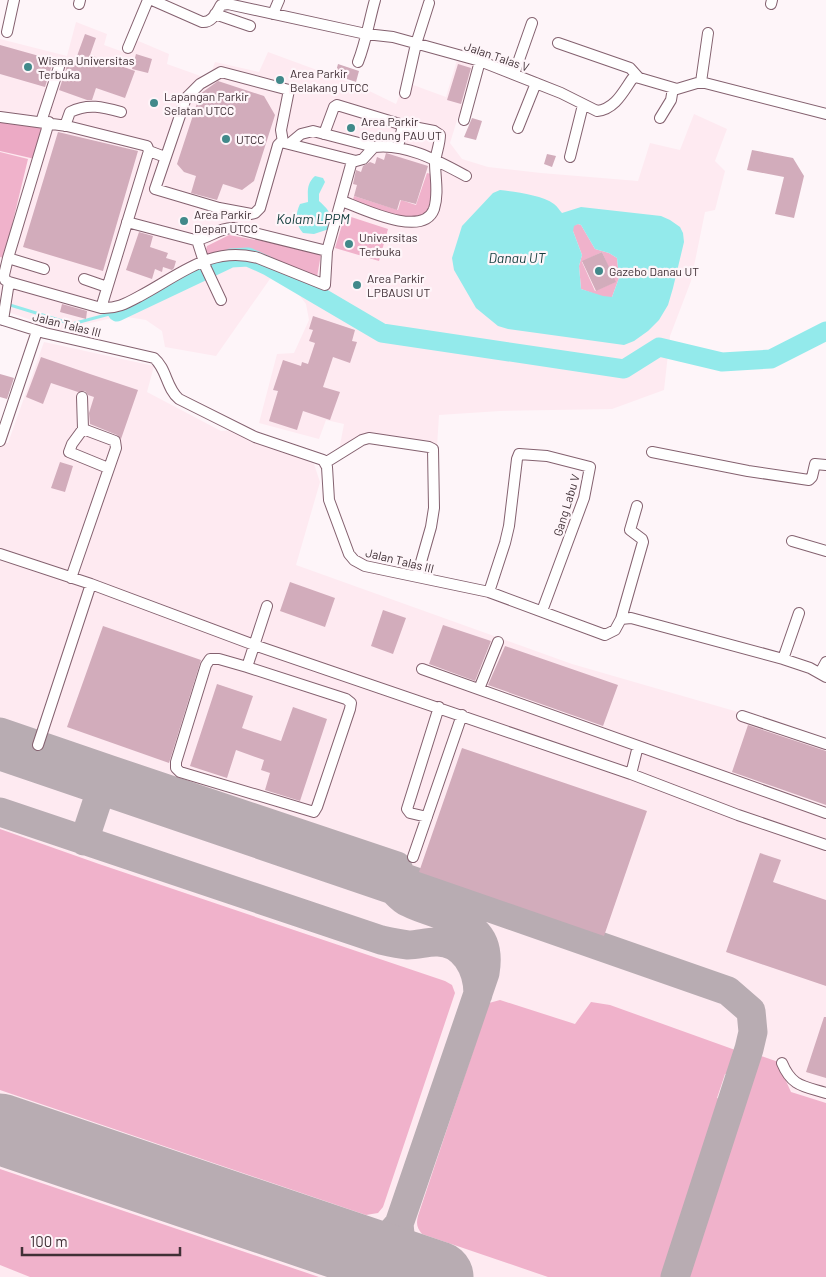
<svg xmlns="http://www.w3.org/2000/svg" width="826" height="1277" font-family="Barlow,sans-serif">
<style>
.built{fill:#feeaf1}
.green{fill:#f0b2cb;fill-rule:evenodd}
.forest{fill:#ecaac5}
.water{fill:#93eaeb;fill-rule:evenodd}
.lines{fill:none;stroke-linecap:round;stroke-linejoin:round}
.stream{stroke:#93eaeb;stroke-width:3}
.river{stroke:#93eaeb;stroke-width:19}
.taxiway{stroke:#b8acb2;stroke-width:29}
.runway{stroke:#b8acb2;stroke-width:71}
.building{fill:#d2acbb}
.minor-casing{stroke:#84616f;stroke-width:12}
.minor{stroke:#fff;stroke-width:10}
.poi-dot{fill:#41898a;stroke:#fef5f9;stroke-width:2}
.labels{text-anchor:middle;dominant-baseline:central;stroke-width:4.5;stroke-linejoin:round;paint-order:stroke}
.street-label{font-size:12px;fill:#403036;stroke:#fef5f9}
.poi-label{font-size:12px;fill:#403036;stroke:#fef5f9;text-anchor:start}
.water-label{font-size:14px;font-style:italic;fill:#133d3d;stroke:#fef5f9}
</style>
<rect width="100%" height="100%" fill="#fef5f9"/>
<path class="built" d="M76,22L107,34L104,45L129,54L136,40L169,54L167,64L209,79L215,62L259,72L268,52L355,84L396,104L405,82L446,97L457,60L483,68L471,108L458,117L450,143L462,159L488,167L541,173L638,181L650,143L680,150L694,114L727,129L715,161L725,171L715,210L705,212L691,281L670,336L664,390L612,409L500,411L439,415L437,447L373,437L338,456L344,424L326,420L319,439L259,423L277,354L294,353L309,320L306,304L293,287L272,276L216,356L165,347L162,331L146,320L121,316L59,330L0,309V39L67,56Z
M44,342L154,366L147,392L221,431L236,430L314,464L320,482L296,565L572,664L783,725L826,740V1277H0V442L8,443Z"/>
<path class="green" d="M0,152L28,159L4,258L0,257Z
M427,173L431,174C434,182 432,192 430,201C429,205 429,209 426,212C413,227 368,208 352,203L354,196L398,210L401,200L416,205Z
M345,215L388,229L379,261L335,248Z
M578,224L581,225L595,249L609,253L617,258L619,278L612,297H603L581,289L579,266L582,255L573,231V225ZM602,252L615,282L595,291L582,262Z
M229,235L267,242L321,254L317,277L254,253L208,261L205,253L207,246Z
M0,829L99,864L445,981L452,985L455,993L383,1207L378,1213L366,1215L0,1090Z
M500,1000L575,1024L591,1002L610,1005L738,1051L732,1073L725,1074L717,1098L723,1101L664,1277H548L422,1234C417,1228 416,1224 418,1216L489,1003Z
M761,1056L787,1065L786,1081L791,1092L826,1103V1277H682Z
M0,1169L319,1277H30L0,1265Z"/>
<path class="forest" d="M0,121L45,125L35,159L0,151Z"/>
<path class="water" d="M315,176L323,178L325,182L319,194V201C330,211 333,215 329,229L314,234L303,233C295,224 295,215 300,204L308,202C308,192 306,184 315,176Z
M500,190C515,192 542,195 554,204C558,207 559,210 562,213L581,207L661,216L670,220L680,227L683,233L684,242L673,288L668,305L659,320L648,331L634,341L624,345L508,329L498,326L476,308L454,270L452,258L462,226L493,193ZM578,224L581,225L595,249L609,253L617,258L619,278L612,297L603,296L581,289L579,266L582,255L573,231L574,226Z"/>
<g class="lines">
<path class="stream" d="M0,302L72,324L117,312"/>
<path class="river" d="M117,312L231,258L248,257L268,266L382,333L624,369L659,347L722,362L771,359L826,331"/>
<path class="taxiway" d="M0,732L108,769
M0,756L393,890C397,894 402,900 407,902C443,921 495,916 485,973L399,1224C376,1252 366,1248 334,1242
M0,812L381,940C390,942 399,944 408,945C418,945 426,942 436,942C464,941 478,970 478,994
M84,841L108,769L397,866L402,877L728,991L751,1011L753,1032L749,1049L675,1277
M399,1224C401,1257 411,1263 439,1277"/>
<path class="runway" d="M0,1129L438,1277"/>
</g>
<path class="building" d="M85,34L96,38L90,55L135,71L125,98L96,88L92,100H87L59,90L66,69L65,65L73,67Z
M0,45L57,61L52,65L45,87L0,74Z
M136,54L152,59L148,73L132,69Z
M338,64L359,71L356,82L335,75Z
M458,64L471,68L461,104L447,100Z
M218,81L264,96L275,115L254,181L242,190L223,184L217,200L191,193L196,176L184,172L177,164L200,94Z
M472,118L482,121L476,140L464,137Z
M58,132L138,151L103,271L23,247Z
M752,150L793,158L804,176L794,218L775,214L784,177L747,170Z
M386,153L428,166L416,204L400,200L397,210L354,196L357,185L353,184L356,170L361,172L363,166L370,162L375,164L377,157L384,160Z
M547,154L556,156L552,167L544,164Z
M139,232L153,236L150,247L168,253L166,258L176,261L174,268L172,270L163,267L162,272L155,269L152,279L126,270Z
M602,252L616,282L596,291L582,261Z
M62,304L87,311L86,319L60,312Z
M313,316L355,330L352,341L357,342L350,363L333,357L323,387L340,392L330,420L303,411L297,430L269,421L278,391L273,390L283,360L301,366L302,362L308,364L315,343L309,341L313,330L309,329Z
M41,357L90,374L138,390L121,439L117,435L90,424L89,413L94,397L88,395L85,391L78,392L51,383L43,404L26,397Z
M0,374L14,378L7,399L0,397Z
M60,462L73,466L65,492L51,488Z
M290,582L335,598L325,627L280,611Z
M383,610L406,618L393,654L371,646Z
M443,625L491,641L475,681L429,664Z
M103,626L201,660L169,763L67,727Z
M505,646L618,685L603,726L488,685Z
M217,684L253,696L242,728L281,741L293,707L327,719L300,801L265,790L270,773L261,770L264,760L236,750L227,778L190,766Z
M748,725L826,751V805L732,772Z
M462,748L647,811L604,936L419,872Z
M760,853L781,860L773,882L826,900V986L726,952Z
M824,1017H826V1078L806,1072Z"/>
<g class="lines">
<g class="minor-casing">
<path id="minor" d="M152,0L202,22C212,23 216,13 221,5L228,4L366,34L393,37L480,61L561,93L597,111C615,109 623,92 632,79L636,77L677,89L697,83H705L826,114
M79,4L80,0
M771,4L772,0
M215,14L250,26
M273,14L279,0
M7,32L14,0
M558,43L630,68L639,78
M128,48L148,0
M358,62C366,42 369,21 375,0
M514,74L532,23
M701,82L708,33
M405,93L416,44L429,3
M0,117L67,126L147,146L149,151L165,157
M660,118L671,100L673,88
M464,120L480,61
M41,122L59,67
M49,122L8,258L4,275L5,280L9,282L101,308L149,151
M65,126L70,112C88,103 103,107 121,112
M518,128L536,83
M324,134L334,107L337,105L403,125
M283,142L281,130L289,90L221,72L200,84L186,98L155,189L219,208L251,214L255,213L260,208L278,145L281,142L356,161L363,159L374,147C406,143 438,161 466,176
M289,144L301,134L313,131L374,147
M570,157L583,105
M342,201C361,208 423,239 434,209C439,194 435,177 435,162C436,153 440,144 440,135L434,131L403,125L398,147
M127,222L195,240C209,239 220,227 234,228L327,251
M197,240L206,268L221,300
M8,258L44,269
M84,279L107,287
M101,308C117,309 127,303 140,296C180,275 211,245 258,258L325,285L327,251L352,161
M0,319L45,333L154,358C167,369 166,388 179,399L255,437L323,460L327,467L329,500L349,554L354,560L365,566L489,592L605,635L615,630L621,619L631,618L783,659L810,668L826,677
M3,320L9,282
M83,429L72,444L69,452L108,468
M0,441L37,331
M652,452L748,471L809,480L812,477L815,464L826,465
M325,463L362,440L369,438L429,447L433,449L434,508L431,527L417,576
M792,541L826,551
M0,554L91,584L254,645L631,774L738,815L826,845
M71,578L116,448L115,441L83,429L82,397
M489,592L505,543L509,526L517,459L519,454L547,456L590,467L584,498L542,611
M621,619L643,542L642,539L630,530L637,506
M783,659L799,613
M247,667L219,659H210L206,665L176,762V768L180,772L314,812L317,807L350,709L351,703L346,699L247,667L267,606
M422,669L826,813
M820,673L826,662
M479,689L498,642
M742,716L826,744
M38,745L91,584
M631,774L638,746
M427,817L410,813L407,809L439,707
M413,857L462,715
M782,1063C792,1087 804,1086 826,1093"/>
</g>
<use href="#minor" class="minor"/>
</g>
<g class="poi-dot">
<circle cx="28" cy="67" r="5"/>
<circle cx="280" cy="80" r="5"/>
<circle cx="154" cy="103" r="5"/>
<circle cx="351" cy="128" r="5"/>
<circle cx="226" cy="139" r="5"/>
<circle cx="184" cy="221" r="5"/>
<circle cx="349" cy="244" r="5"/>
<circle cx="599" cy="271" r="5"/>
<circle cx="357" cy="285" r="5"/>
</g>
<g class="labels">
<g class="street-label">
<text transform="translate(497 56) rotate(19)">Jalan Talas V</text>
<text transform="translate(67 324) rotate(14)">Jalan Talas III</text>
<text transform="translate(566 505) rotate(-73)">Gang Labu V</text>
<text transform="translate(400 560) rotate(14)">Jalan Talas III</text>
</g>
<g class="poi-label">
<text x="38" y="60">Wisma Universitas<tspan x="38" dy="14">Terbuka</tspan></text>
<text x="290" y="73">Area Parkir<tspan x="290" dy="14">Belakang UTCC</tspan></text>
<text x="164" y="96">Lapangan Parkir<tspan x="164" dy="14">Selatan UTCC</tspan></text>
<text x="361" y="121">Area Parkir<tspan x="361" dy="14">Gedung PAU UT</tspan></text>
<text x="236" y="139">UTCC</text>
<text x="194" y="214">Area Parkir<tspan x="194" dy="14">Depan UTCC</tspan></text>
<text x="359" y="237">Universitas<tspan x="359" dy="14">Terbuka</tspan></text>
<text x="609" y="271">Gazebo Danau UT</text>
<text x="367" y="278">Area Parkir<tspan x="367" dy="14">LPBAUSI UT</tspan></text>
</g>
<g class="water-label">
<text x="313" y="218">Kolam LPPM</text>
<text x="517" y="257">Danau UT</text>
</g>
</g>
<path d="M22 1247v8h158v-8" fill="none" stroke="#403036" stroke-width="2.5"/>
<text x="30" y="1247" font-size="15" fill="#403036" stroke="#fef5f9" stroke-width="4" paint-order="stroke">100 m</text>
</svg>
